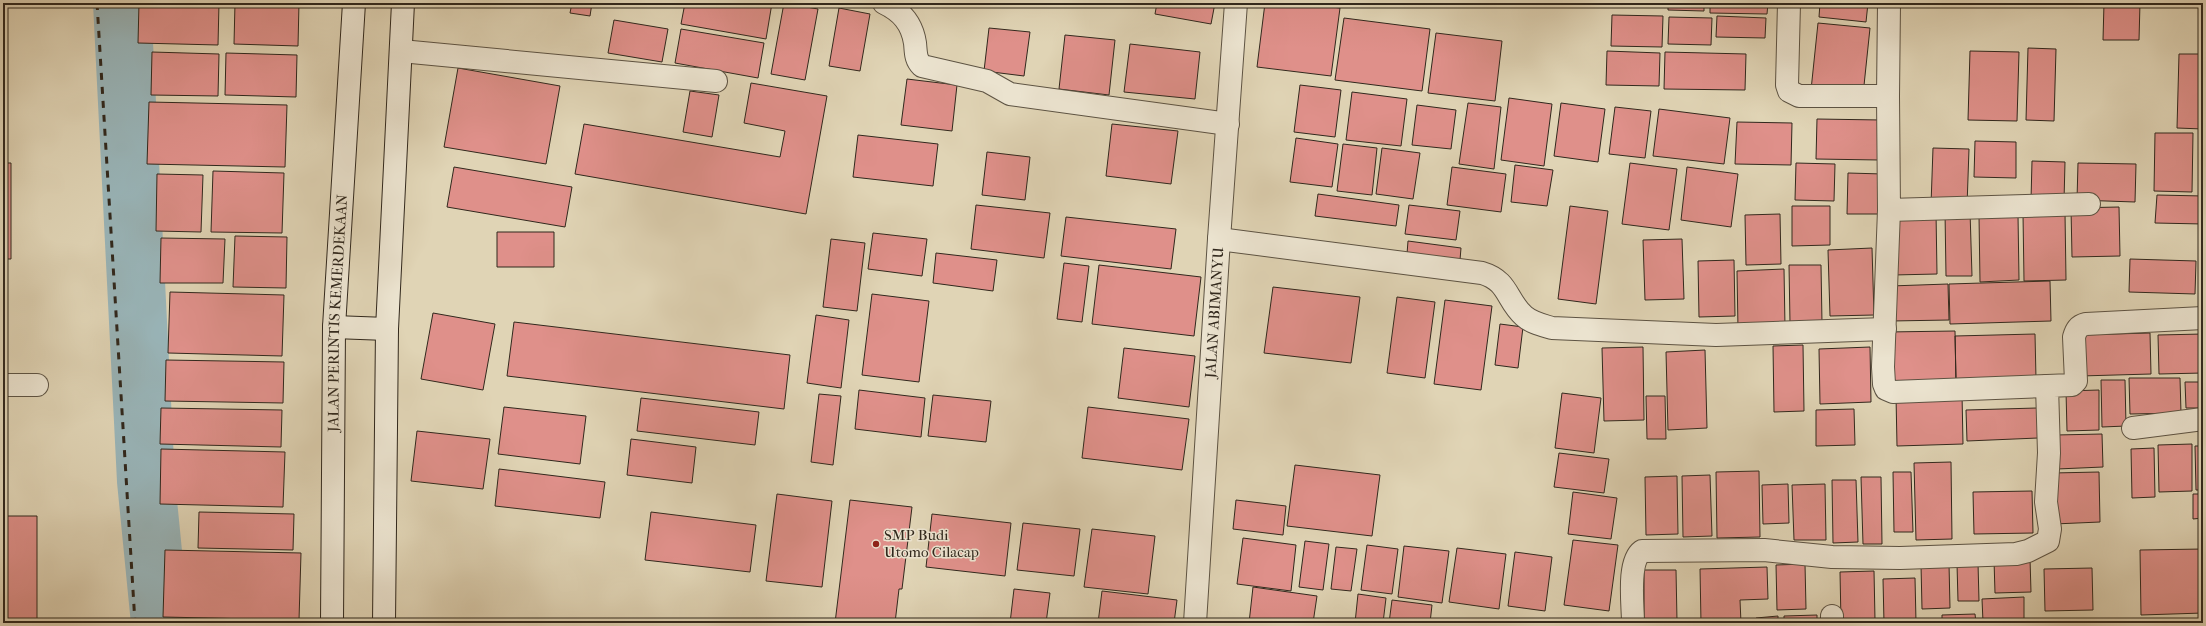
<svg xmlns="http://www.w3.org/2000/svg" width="2206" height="626" font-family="'IM FELL French Canon',serif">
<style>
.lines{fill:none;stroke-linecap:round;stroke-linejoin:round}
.river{stroke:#99b5b9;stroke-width:58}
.building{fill:#df908a;stroke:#31281d}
.minor-casing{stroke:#5d5343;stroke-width:24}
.secondary-casing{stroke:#31281d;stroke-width:24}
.minor{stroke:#ebe3cf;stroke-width:22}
.secondary{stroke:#ebe3cf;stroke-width:22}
.rail{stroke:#31281d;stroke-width:3;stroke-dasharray:7 7;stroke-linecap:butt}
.poi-dot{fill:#8f2418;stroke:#ebe3cf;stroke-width:1.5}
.labels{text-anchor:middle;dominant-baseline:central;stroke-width:3;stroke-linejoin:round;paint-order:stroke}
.street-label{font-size:15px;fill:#31281d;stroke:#ebe3cf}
.poi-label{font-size:15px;fill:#31281d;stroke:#ebe3cf;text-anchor:start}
</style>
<rect width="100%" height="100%" fill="#e0d4b5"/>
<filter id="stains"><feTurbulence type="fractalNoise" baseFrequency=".005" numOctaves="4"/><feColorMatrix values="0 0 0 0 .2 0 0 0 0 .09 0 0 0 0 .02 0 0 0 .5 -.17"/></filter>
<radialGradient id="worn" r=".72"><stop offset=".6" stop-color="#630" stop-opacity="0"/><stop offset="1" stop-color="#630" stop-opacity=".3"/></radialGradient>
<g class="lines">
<path class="river" d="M122,3L146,481L160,623"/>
</g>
<path class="building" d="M139,3H219L218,45L138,43Z
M235,3H299L298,46L234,44Z
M572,3H592L590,16L570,13Z
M685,3H772L766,39L681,24Z
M784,3L818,9L805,80L771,74Z
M1157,3H1215L1211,24L1155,14Z
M1265,3H1299L1340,8L1331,76L1257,67Z
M1668,3H1704V11L1668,10Z
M1710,3H1768L1767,14L1710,13Z
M1820,3H1868L1866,22L1819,17Z
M2104,3H2140L2139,40H2103Z
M839,8L870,14L860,71L829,66Z
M1612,15L1663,16L1662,47L1611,46Z
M1717,16L1766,18L1765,38L1716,37Z
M1669,17L1712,18L1711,45L1668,44Z
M1344,18L1430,29L1422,91L1335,80Z
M614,20L668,29L662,62L608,53Z
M1818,23L1870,28L1863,95L1811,90Z
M989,28L1030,32L1024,76L984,71Z
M681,29L764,43L758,78L675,63Z
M1436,33L1502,41L1495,101L1428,93Z
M1065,35L1115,40L1109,95L1059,89Z
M1130,44L1200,52L1195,99L1124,92Z
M2028,48L2056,49L2054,121L2026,120Z
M1607,51L1660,53L1659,86L1606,85Z
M1970,51L2019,52L2017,121L1968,120Z
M152,52L219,54L218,96L151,95Z
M1665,52L1746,54L1745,90L1664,89Z
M226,53L297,55L296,97L225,95Z
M2179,54H2203V129L2177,128Z
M458,68L560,86L546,164L444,147Z
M907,79L957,85L952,131L901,125Z
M751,83L827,96L806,214L575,174L584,124L780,157L785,131L744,123Z
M1300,85L1341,90L1335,137L1294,132Z
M690,91L719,95L712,137L683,132Z
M1352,92L1407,99L1401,146L1346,140Z
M1509,98L1552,104L1544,166L1501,160Z
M149,102L287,105L285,167L147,164Z
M1468,103L1501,107L1494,169L1459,164Z
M1561,103L1605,109L1598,162L1554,156Z
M1417,105L1456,110L1451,149L1412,145Z
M1615,107L1651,111L1645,158L1609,154Z
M1659,109L1730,118L1724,164L1653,156Z
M1817,119L1881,120L1879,160L1816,159Z
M1737,122L1792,123L1791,165L1735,164Z
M1112,124L1178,131L1171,184L1106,176Z
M2155,133H2193L2192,192L2154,191Z
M858,135L938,144L933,186L853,177Z
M1296,138L1338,144L1332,187L1290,182Z
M1975,141L2016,142V178L1974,177Z
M1343,144L1377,148L1372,195L1337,191Z
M1382,148L1420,153L1413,199L1376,194Z
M1933,148L1969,149L1967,206L1931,205Z
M987,152L1030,157L1025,200L982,195Z
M2032,161L2065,162L2064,201L2031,200Z
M3,163H11V259H3Z
M1630,163L1677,169L1669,230L1622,224Z
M1796,163L1835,164L1834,201L1795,200Z
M2078,163L2136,164L2135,202L2077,200Z
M1515,165L1553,170L1547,206L1511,202Z
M454,167L572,187L565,227L447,207Z
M1452,167L1506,174L1501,212L1447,205Z
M1687,167L1738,174L1731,227L1681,220Z
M213,171L284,173L282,233L211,232Z
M1848,173L1883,174L1882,214H1847Z
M157,174L203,175L201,232L156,231Z
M1318,194L1399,205L1396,226L1315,216Z
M2157,195L2203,196V224L2155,223Z
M976,205L1050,213L1044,258L971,249Z
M1409,205L1460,211L1456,240L1405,234Z
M1570,206L1608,211L1596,304L1558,299Z
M1792,206H1830V245L1792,246Z
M2119,207L2120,256L2072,257L2071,208Z
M1970,211L1972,276H1946L1945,212Z
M1936,212L1937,274L1893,275L1892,213Z
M2065,213L2066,280L2024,281L2023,214Z
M1780,214L1781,264L1746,265L1745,215Z
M2018,215L2019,280L1980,282L1979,216Z
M1066,217L1176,229L1171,269L1061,256Z
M497,232H554V267H497Z
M873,233L927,239L922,276L868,269Z
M235,236L287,237L286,288L233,287Z
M161,238L225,239L223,283H160Z
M831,239L865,243L857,311L823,307Z
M1682,239L1684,299L1645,300L1643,240Z
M1408,241L1461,248L1460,260L1407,254Z
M1872,248L1874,315L1830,316L1828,250Z
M936,253L997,260L993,291L933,283Z
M2130,259L2196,261L2195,294L2129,292Z
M1734,260L1735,316L1699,317L1698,261Z
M1064,263L1089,266L1082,322L1057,319Z
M1099,265L1201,277L1194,336L1092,324Z
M1789,265H1821L1822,323H1790Z
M1784,269L1785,327L1738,329L1737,271Z
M2050,281L2051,321L1950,324L1949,284Z
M1948,284L1949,320L1891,321L1890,286Z
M1273,287L1360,297L1351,363L1264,353Z
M170,292L284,295L282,356L168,353Z
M872,294L929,301L919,382L862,375Z
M1397,297L1435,302L1425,378L1387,373Z
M1445,300L1492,306L1481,390L1434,384Z
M433,313L495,324L483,390L421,379Z
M816,315L849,320L841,388L807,383Z
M514,322L790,355L784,409L507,376Z
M1500,324L1523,327L1518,368L1495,365Z
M1955,331L1956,381L1889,382L1887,332Z
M2150,333L2151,374L2080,376L2078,335Z
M2035,334L2036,379L1956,381L1955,336Z
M2203,334V373L2159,374L2158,335Z
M1803,345L1804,411L1774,412L1773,346Z
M1643,347L1644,420L1604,421L1602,348Z
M1870,347L1871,402L1820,404L1819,349Z
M1124,348L1195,356L1189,407L1118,398Z
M1705,350L1707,428L1668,430L1666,352Z
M166,360L284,362L283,403L165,401Z
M2129,378H2180L2181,413L2130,414Z
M2101,380H2125L2126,426L2102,427Z
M2185,382H2203V408H2186Z
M859,390L925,398L921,437L855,429Z
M2099,390V430L2067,431L2066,391Z
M1562,393L1601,398L1594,453L1555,448Z
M819,394L841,396L833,465L811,462Z
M1962,394L1963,444L1897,446L1896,396Z
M933,395L991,401L986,442L928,436Z
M1646,396H1665L1666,439H1647Z
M641,398L759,412L755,445L637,431Z
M504,407L586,416L580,464L498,454Z
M1088,407L1189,419L1182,470L1082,458Z
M161,408L282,410L281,447L160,444Z
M2037,408L2038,438L1967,441L1966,410Z
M1854,409L1855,445L1816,446V410Z
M417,431L490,439L483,489L411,481Z
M2102,434L2103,467L2057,469L2056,435Z
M631,439L696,447L692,483L627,475Z
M2192,444V491L2159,492L2158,445Z
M2195,446H2203V490H2196Z
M2154,448L2155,497L2132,498L2131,449Z
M161,449L285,452L283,507L160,504Z
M1559,453L1609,459L1604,493L1554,487Z
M1951,462L1952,539L1916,540L1914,463Z
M1295,465L1380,475L1372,536L1287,526Z
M499,469L605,482L600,518L495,506Z
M1759,471L1760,537L1717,538L1716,472Z
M1893,472H1911L1913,532H1894Z
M2099,472L2100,522L2054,524L2053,473Z
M1710,475L1712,536L1683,537L1682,476Z
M1677,476L1678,534L1646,535L1645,477Z
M1861,477H1881L1882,544H1863Z
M1832,480H1856L1858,542L1833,543Z
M1788,484L1789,523L1763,524L1762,485Z
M1825,484L1826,540H1794L1792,485Z
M2032,491L2033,533L1974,534L1973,492Z
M1573,492L1617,498L1611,539L1568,534Z
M777,494L832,501L822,587L766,581Z
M2193,494H2203V518L2193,519Z
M850,500L912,507L902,589H899L895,623H835Z
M1236,500L1286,506L1283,535L1233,529Z
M199,512L294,514L293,550L198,548Z
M651,512L756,525L750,572L645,560Z
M932,514L1011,523L1005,576L926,567Z
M3,516H37V623H3Z
M1023,523L1080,529L1074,576L1017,570Z
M1092,529L1155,536L1148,594L1084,587Z
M1243,538L1296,545L1291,591L1237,584Z
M1573,540L1618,545L1609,611L1564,605Z
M1305,541L1329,544L1323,590L1299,587Z
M1367,545L1398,549L1392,594L1361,590Z
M1404,546L1449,551L1442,603L1398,597Z
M1336,547L1357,549L1351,591L1331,589Z
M1457,548L1506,554L1499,609L1449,602Z
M2203,549V613L2141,615L2140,550Z
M165,550L301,553L299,620L163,617Z
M1515,552L1552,557L1545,611L1508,606Z
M2030,559L2031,592L1995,593L1994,560Z
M1978,563L1979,601H1958L1957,564Z
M1805,564L1806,609L1777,610L1776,565Z
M1949,564L1950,608L1922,609L1921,565Z
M1767,567L1768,599L1740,600L1741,623H1701L1700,569Z
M2092,568L2093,610L2045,611L2044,569Z
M1644,570H1676L1677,621L1644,622Z
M1874,571L1875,620L1841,622L1840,572Z
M1915,578L1916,622L1884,623L1883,579Z
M1253,587L1317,596L1313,623H1249Z
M1014,589L1050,593L1046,623H1010Z
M1102,591L1177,600L1174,623H1098Z
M1358,594L1386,598L1383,623H1355Z
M2024,597V621L1983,622L1982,599Z
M1392,600L1432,605L1430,623H1389Z
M1975,614L1976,623H1942V615Z
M1817,615V623H1784V616Z
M1778,616V623H1756V618Z"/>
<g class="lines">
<g class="minor-casing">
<g id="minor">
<path d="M884,3C901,11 912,23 915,43C916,52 915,59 922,66L987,81L1010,94L1228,124"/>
<path d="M1789,3L1787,85L1789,91L1799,96H1888"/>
<path d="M1889,3L1888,96L1889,210L2089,204"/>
<path d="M401,51L716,81"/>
<path d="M1889,210L1883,367L1884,384L1886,389L1893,392L2047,386"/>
<path d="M1219,239L1482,273C1509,281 1506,300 1524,316C1532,323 1542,325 1552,328L1716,335L1885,329"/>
<path d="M3,385H37"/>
<path d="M2133,428L2203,419"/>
<path d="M1832,616V623"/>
<path id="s1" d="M1195,623L1219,239L1236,3"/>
<path d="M1633,623C1633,605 1627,562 1642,551L1764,550L1832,557L1900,558L2016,554L2028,551L2048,541L2050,529L2046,502L2049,453L2047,386L2072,385L2076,381L2074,337C2076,330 2078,326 2086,324L2203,318"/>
</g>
</g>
<g class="secondary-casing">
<g id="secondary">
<path d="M334,327L387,329"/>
<path id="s2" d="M332,623L334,327L354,3"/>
<path d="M384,623L387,329L403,3"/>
</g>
</g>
<use href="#minor" class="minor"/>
<use href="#secondary" class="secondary"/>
<path class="rail" d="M97,3L135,623"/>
</g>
<circle class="poi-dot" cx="876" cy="544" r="4"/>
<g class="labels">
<g class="street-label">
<text stroke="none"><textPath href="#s2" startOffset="310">JALAN PERINTIS KEMERDEKAAN</textPath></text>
<text stroke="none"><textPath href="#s1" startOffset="311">JALAN ABIMANYU</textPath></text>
</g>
<g class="poi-label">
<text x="884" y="535">SMP Budi<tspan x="884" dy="17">Utomo Cilacap</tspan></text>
</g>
</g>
<rect width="2206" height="626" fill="none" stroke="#e0d4b5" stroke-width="16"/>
<rect x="4" y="4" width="2198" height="618" fill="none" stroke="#31281d" stroke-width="2"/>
<rect x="8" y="8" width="2190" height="610" fill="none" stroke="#31281d"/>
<rect width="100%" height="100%" filter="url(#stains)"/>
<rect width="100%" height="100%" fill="url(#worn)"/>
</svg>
